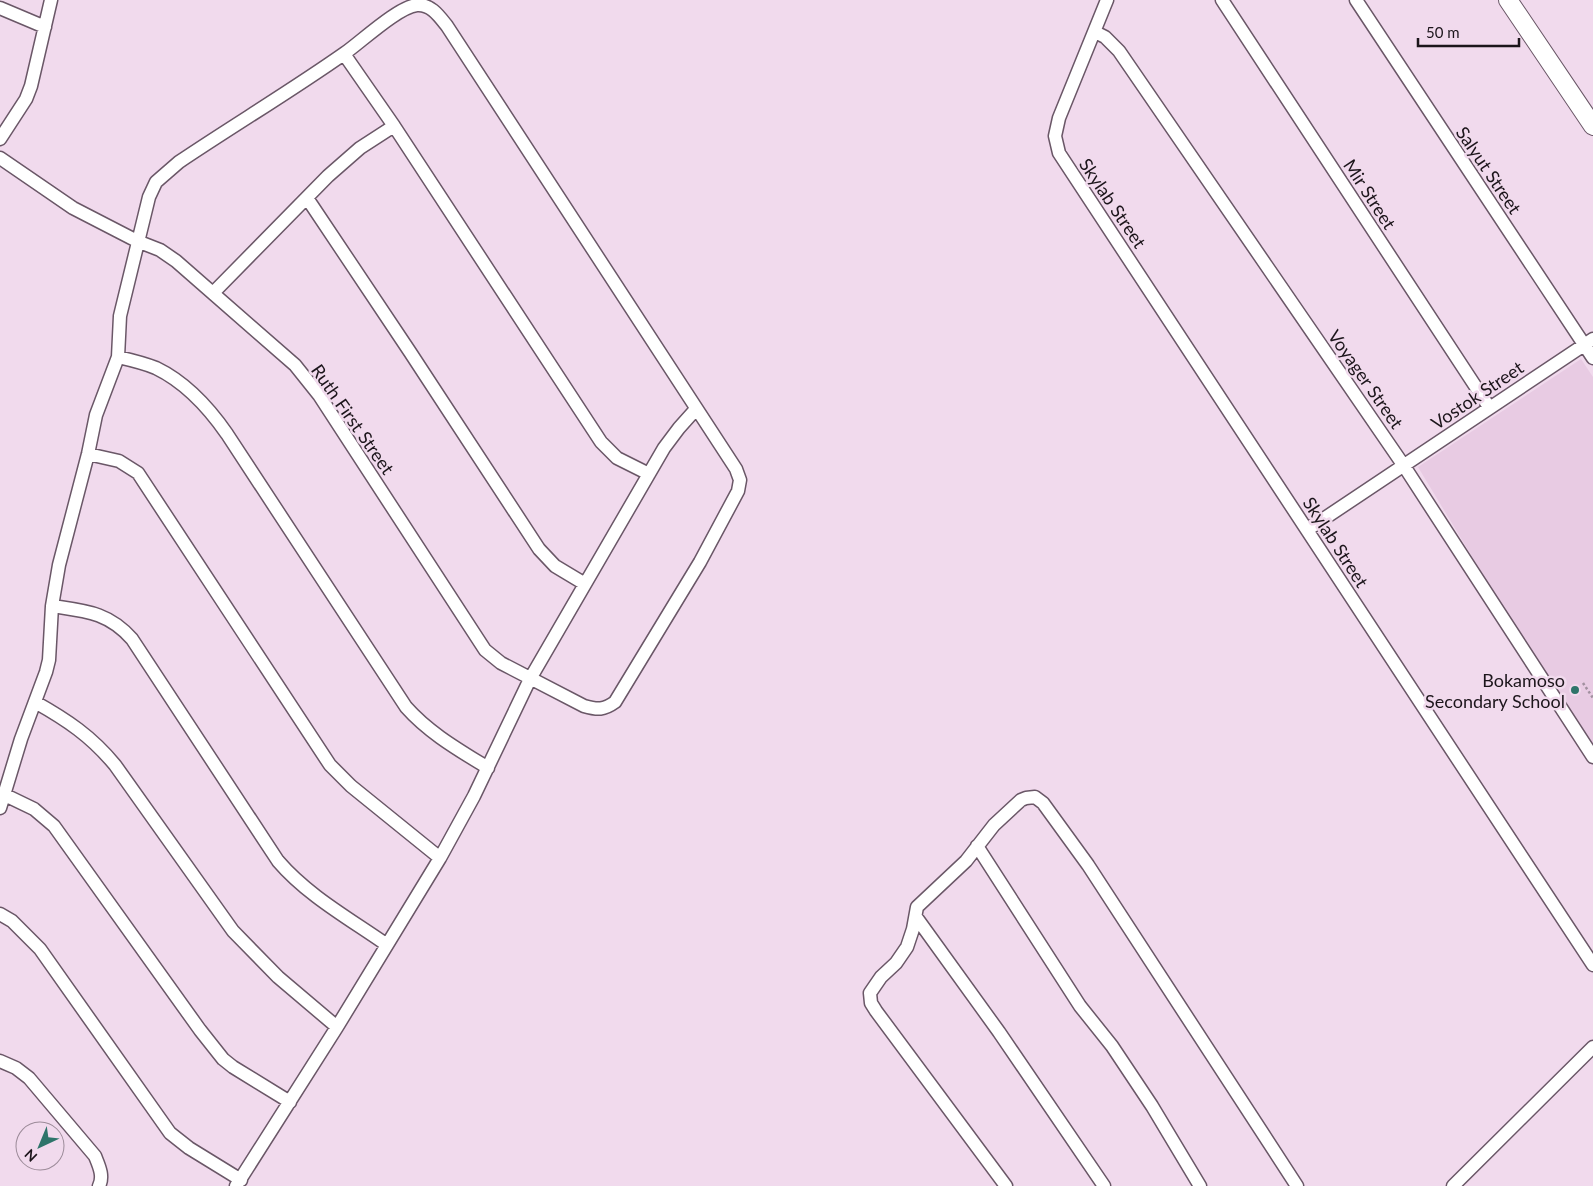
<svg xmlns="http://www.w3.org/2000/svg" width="1593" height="1186" font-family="Lato,sans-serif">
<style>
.built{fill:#e8cbe3}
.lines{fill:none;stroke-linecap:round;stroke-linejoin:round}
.street-casing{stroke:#6a5767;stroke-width:15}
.secondary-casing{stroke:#6a5767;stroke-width:20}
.path{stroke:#a1909f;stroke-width:2.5;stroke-dasharray:2.5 2.5;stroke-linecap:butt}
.street{stroke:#fff;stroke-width:12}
.secondary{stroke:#fff;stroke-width:18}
.poi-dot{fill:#2e746a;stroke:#f1daed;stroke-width:2}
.labels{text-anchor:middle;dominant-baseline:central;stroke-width:5;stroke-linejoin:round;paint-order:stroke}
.street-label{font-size:18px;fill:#1c151b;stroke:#f1daed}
.poi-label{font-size:18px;fill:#1c151b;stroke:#f1daed;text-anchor:end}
</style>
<rect width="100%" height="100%" fill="#f1daed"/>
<path class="built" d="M1581,359L1593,377V744L1520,636L1418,467Z"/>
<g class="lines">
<g class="street-casing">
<path id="street" d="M1107,0L1059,118L1055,136L1059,153L1593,965
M1222,0L1489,407
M1356,0L1593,358
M0,8L45,27
M1095,32L1105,37L1119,51L1404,466L1593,757
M344,54L394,126L601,442L617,458L649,474
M0,139L26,99L31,86L51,0
M0,158L73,208L137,241L160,250L176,261L295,365L319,395L485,650L501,663L584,706C598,710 604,710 615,702L700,562L738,491L740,480L736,469L447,26C439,16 431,4 417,5C398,7 362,41 345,53C291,91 234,125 179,162L156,182L149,197L120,316L118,357L96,415L88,454L59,565L52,606L49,660L46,672L21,739L0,808
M307,198L410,352L539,549L555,566L585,584
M213,293L328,176L360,148L394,126
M118,357C131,360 144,363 156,368C185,382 209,408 227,434L406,707C429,733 459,750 488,768
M88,454L119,461L138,473L330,765L351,786L440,858
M1307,530L1593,339
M52,606C85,611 108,612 132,639L278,861C308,896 350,919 387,945
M35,702C67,720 91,736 115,765L233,931L278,977L337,1027
M3,794L34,809L54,826L200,1030L223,1059L233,1067L290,1102
M977,846L1080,1006L1112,1046L1152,1106L1200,1186
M0,914L12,921L40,949L170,1133L189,1148L241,1180
M916,917L999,1032L1104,1186
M0,1061L16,1068L29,1078L95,1156C99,1166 104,1176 99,1186
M236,1186L337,1027L440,858L474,796L530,679L664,448L679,428L696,409
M1006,1186L876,1011L871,1003L870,993L881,977L896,963L907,947L913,929L917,907L966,861L994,825L1021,800L1026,798L1035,797L1043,803L1088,865L1297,1186
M1453,1186L1593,1047"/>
</g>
<g class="secondary-casing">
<path id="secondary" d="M1508,0L1593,126"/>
</g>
<path class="path" d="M1583,683L1593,698"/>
<use href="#street" class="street"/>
<use href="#secondary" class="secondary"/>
</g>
<circle class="poi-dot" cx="1575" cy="690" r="5"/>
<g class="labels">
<g class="street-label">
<text transform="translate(1489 170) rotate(56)">Salyut Street</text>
<text transform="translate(1370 194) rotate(57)">Mir Street</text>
<text transform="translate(1113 203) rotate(56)">Skylab Street</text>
<text transform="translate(1366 379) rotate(55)">Voyager Street</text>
<text transform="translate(1477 395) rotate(-34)">Vostok Street</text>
<text transform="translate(353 419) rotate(55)">Ruth First Street</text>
<text transform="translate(1336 542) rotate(57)">Skylab Street</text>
</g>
<g class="poi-label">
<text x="1565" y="680">Bokamoso<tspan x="1565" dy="21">Secondary School</tspan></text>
</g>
</g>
<g transform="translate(40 1146) rotate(224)"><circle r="24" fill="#f1daed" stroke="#9c8b99"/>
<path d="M0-4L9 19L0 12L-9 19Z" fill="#2e746a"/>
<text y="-8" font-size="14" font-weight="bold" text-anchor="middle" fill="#1c151b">N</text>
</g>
<path d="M1418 38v8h101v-8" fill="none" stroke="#1c151b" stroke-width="2.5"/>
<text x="1426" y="38" font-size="15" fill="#1c151b" stroke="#f1daed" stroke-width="4" paint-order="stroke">50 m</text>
</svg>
